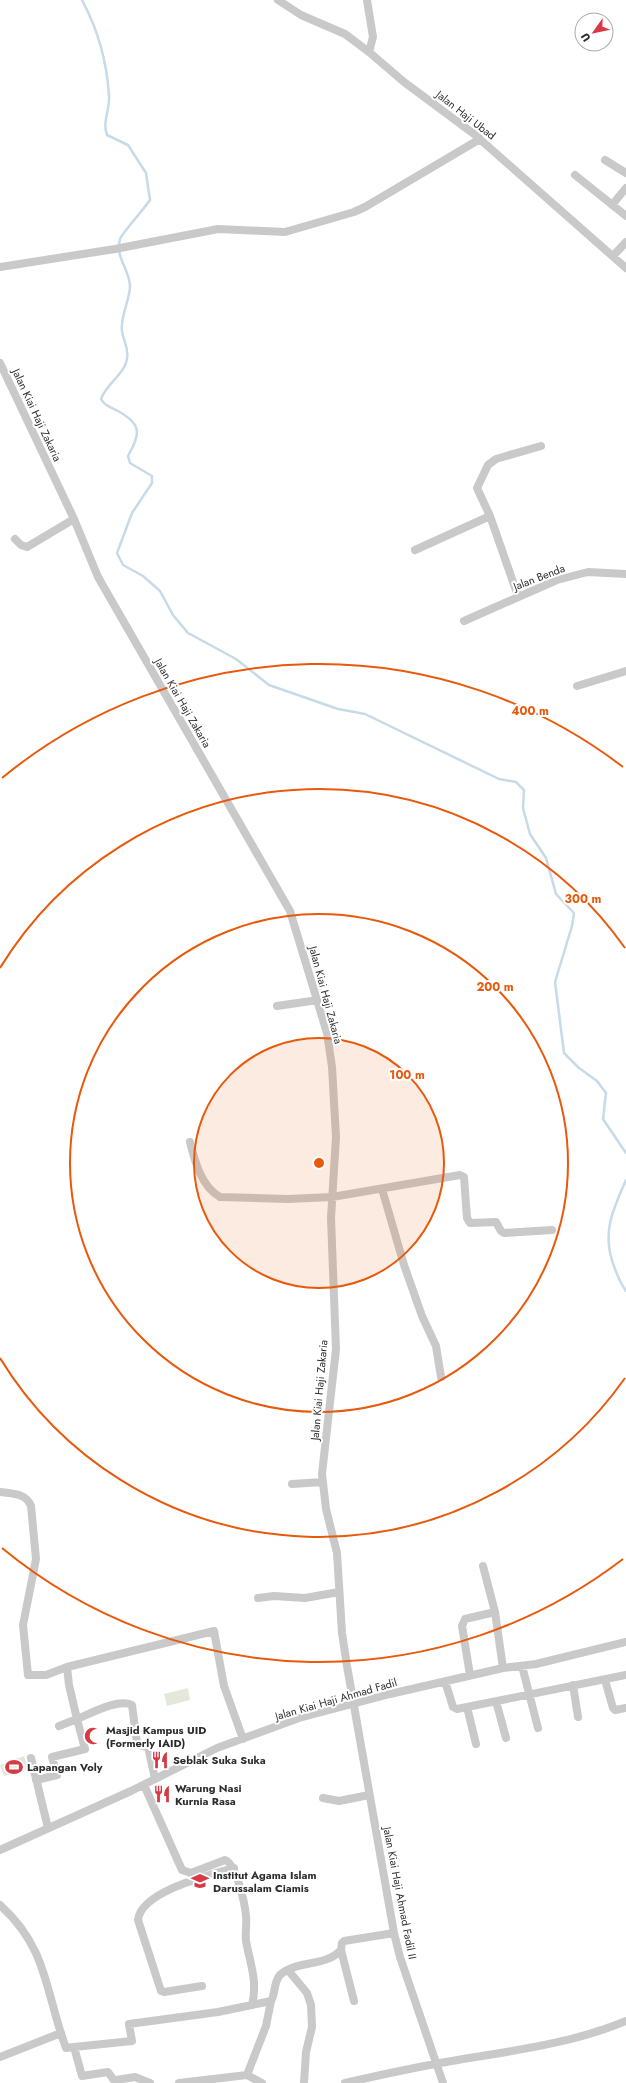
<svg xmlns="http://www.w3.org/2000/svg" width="626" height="2083" font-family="Jost,sans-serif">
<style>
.pitch{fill:#e2e9da}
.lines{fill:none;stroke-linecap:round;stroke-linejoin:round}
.stream{stroke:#c7dae7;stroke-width:2.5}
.minor{stroke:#c9c9c9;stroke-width:8}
.ring{fill:none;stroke:#e8590c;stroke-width:2}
.labels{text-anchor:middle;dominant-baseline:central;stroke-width:4;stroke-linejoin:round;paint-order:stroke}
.street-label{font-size:11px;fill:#2c2c2c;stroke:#fff}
.poi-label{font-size:11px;font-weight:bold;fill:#2c2c2c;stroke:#fff;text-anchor:start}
.centre{fill:#e8590c;stroke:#fff;stroke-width:2}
.ring-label{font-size:12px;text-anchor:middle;font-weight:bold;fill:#e8590c;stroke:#fff;stroke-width:4;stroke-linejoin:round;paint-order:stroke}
</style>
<rect width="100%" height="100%" fill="#fff"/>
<path class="pitch" d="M188,1688L190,1700L167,1706L164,1694Z
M24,1756L28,1769L4,1776L0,1765Z"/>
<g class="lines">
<path class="stream" d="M82,0C98,30 107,62 109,96C110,110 102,122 107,135L128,145L146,173L150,200C145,208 122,233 120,239C115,258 129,268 130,286C130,300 120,316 122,331C123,341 129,347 127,358C126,373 106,384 101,399C105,406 110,407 118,411C143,425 140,434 128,456L130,463L152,476V483L132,513L117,553L123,565L143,576L160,591L173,615L188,633L236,659L269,685L338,709L365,714L499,779L516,782L524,790L523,808L530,834L546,858L556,894L574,913L572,926L555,982L564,1053L579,1068L597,1081L606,1093L603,1119L626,1153
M626,1180C612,1212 601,1234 615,1269C618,1277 621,1284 626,1291"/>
<path class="minor" d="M278,0L301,15L345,34L369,52L404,82L474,134L626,268
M367,0L373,37L369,52
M605,160L626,173
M575,175L626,216
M612,205L626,188
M613,256L626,242
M0,267L115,249L218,229L285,232L354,212L365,207L480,139
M0,363L74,519L98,577L290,911L327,1033L332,1067L336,1137L331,1218L336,1349L322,1474L326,1509L337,1553L342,1633L347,1666L394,1933L400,1957L443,2083
M490,516L477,488L488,465L496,459L541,446
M15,539L21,545L27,547L74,519
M415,550L490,516L518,596
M464,621L557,580L588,572L626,574
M577,686L626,671
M277,1006L318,1000
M190,1142C195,1162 201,1186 220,1197L288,1199L332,1197L460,1175L464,1177L467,1218L470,1223L496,1222L501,1231L504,1233L552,1230
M382,1189L404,1265L422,1316L436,1346L441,1377
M292,1484L323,1482
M0,1492C13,1494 26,1493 31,1506L36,1559L23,1625L28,1675H46L67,1667L214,1631L224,1686L243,1739
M483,1566L495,1612
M258,1598L274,1596L305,1598L339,1592
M522,1666L538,1728
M67,1667L69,1685L77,1719C90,1714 118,1698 132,1705L137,1743L139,1745L148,1747L155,1779
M470,1675L462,1626L465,1619L495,1612L503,1668
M605,1680L613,1708L615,1710L626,1708
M445,1681L453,1707L457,1709L626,1675
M573,1685L578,1717
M496,1701L506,1738
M467,1707L476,1744
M31,1758L48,1828
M36,1780L57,1775L52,1757L85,1749L77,1719L59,1726
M144,1785L182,1870L191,1873L225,1860C236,1863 245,1904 246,1916C247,1924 245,1933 246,1941C250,1963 258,1982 252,2005
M323,1798L339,1801L369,1795
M0,1850L131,1791L217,1748L299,1718L390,1694L503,1668L536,1664L626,1642
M0,1905C48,1948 45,1992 66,2048L74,2047L82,2076L108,2072L116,2083
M341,1950L354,2001
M288,1970L307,1993L311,2005L312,2027L306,2052L304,2083
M202,1986L164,1992L161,1991L138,1920C141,1891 210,1875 234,1868
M74,2047L132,2041L129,2024L218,2012L271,2001C276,1993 273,1983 280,1975C296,1960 326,1967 341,1950L342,1943L344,1941L394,1933
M0,2057L61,2033
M247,2075L266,2026L271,2001
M116,2080L135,2077L150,2083
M179,2083L247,2075L262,2083
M345,2083C380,2075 416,2067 452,2061C510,2051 571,2044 626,2021"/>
</g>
<circle cx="319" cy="1163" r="125" fill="#e8590c" fill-opacity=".12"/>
<g class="ring">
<circle cx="319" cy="1163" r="125"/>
<circle cx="319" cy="1163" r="249"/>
<path d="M625 1378A374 374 0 0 1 0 1358M0 968A374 374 0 0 1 625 948"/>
<path d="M623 1559A499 499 0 0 1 2 1548M2 778A499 499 0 0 1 623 767"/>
</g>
<defs>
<g id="mosque-bare" transform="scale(1.38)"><path d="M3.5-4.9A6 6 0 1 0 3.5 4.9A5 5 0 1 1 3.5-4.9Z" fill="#d63b45" stroke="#fff" stroke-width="2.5" paint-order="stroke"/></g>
<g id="restaurant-bare" transform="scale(1.38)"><path d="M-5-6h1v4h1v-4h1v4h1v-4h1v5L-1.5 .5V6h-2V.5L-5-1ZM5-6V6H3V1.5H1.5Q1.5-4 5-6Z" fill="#d63b45" stroke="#fff" stroke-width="2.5" paint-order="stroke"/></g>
<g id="stadium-bare" transform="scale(1.38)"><path d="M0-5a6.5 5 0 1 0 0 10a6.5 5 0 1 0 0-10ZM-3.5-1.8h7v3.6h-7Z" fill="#d63b45" stroke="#fff" stroke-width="2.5" paint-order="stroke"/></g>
<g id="university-bare" transform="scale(1.38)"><path d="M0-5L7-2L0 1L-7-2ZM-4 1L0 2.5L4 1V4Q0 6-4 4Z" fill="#d63b45" stroke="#fff" stroke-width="2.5" paint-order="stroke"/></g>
</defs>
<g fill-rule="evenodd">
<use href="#mosque-bare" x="93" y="1736"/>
<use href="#restaurant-bare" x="160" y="1760"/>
<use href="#stadium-bare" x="14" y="1767"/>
<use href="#restaurant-bare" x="162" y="1794"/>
<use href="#university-bare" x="200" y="1881"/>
</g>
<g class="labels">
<g class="street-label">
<text transform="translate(466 115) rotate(38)">Jalan Haji Ubad</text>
<text transform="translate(37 415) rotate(65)">Jalan Kiai Haji Zakaria</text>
<text transform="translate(539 577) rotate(-21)">Jalan Benda</text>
<text transform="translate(183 703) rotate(60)">Jalan Kiai Haji Zakaria</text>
<text transform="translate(326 995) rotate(75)">Jalan Kiai Haji Zakaria</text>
<text transform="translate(319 1390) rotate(-85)">Jalan Kiai Haji Zakaria</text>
<text transform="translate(336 1699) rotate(-16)">Jalan Kiai Haji Ahmad Fadil</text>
<text transform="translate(400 1893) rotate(79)">Jalan Kiai Haji Ahmad Fadil II</text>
</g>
<g class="poi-label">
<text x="106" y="1730">Masjid Kampus UID<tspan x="106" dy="13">(Formerly IAID)</tspan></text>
<text x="173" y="1760">Seblak Suka Suka</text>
<text x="27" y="1767">Lapangan Voly</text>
<text x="175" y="1788">Warung Nasi<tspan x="175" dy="13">Kurnia Rasa</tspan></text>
<text x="213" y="1875">Institut Agama Islam<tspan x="213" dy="13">Darussalam Ciamis</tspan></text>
</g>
</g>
<circle cx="319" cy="1163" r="6" class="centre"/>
<g class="ring-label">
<text x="530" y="715">400 m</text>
<text x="583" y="903">300 m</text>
<text x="495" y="991">200 m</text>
<text x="407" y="1079">100 m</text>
</g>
<g transform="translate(594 32) rotate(237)"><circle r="19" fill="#ffffff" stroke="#ababab"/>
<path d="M0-3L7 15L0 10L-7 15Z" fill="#d63b45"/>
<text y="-6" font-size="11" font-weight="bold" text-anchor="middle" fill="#2c2c2c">U</text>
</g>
</svg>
